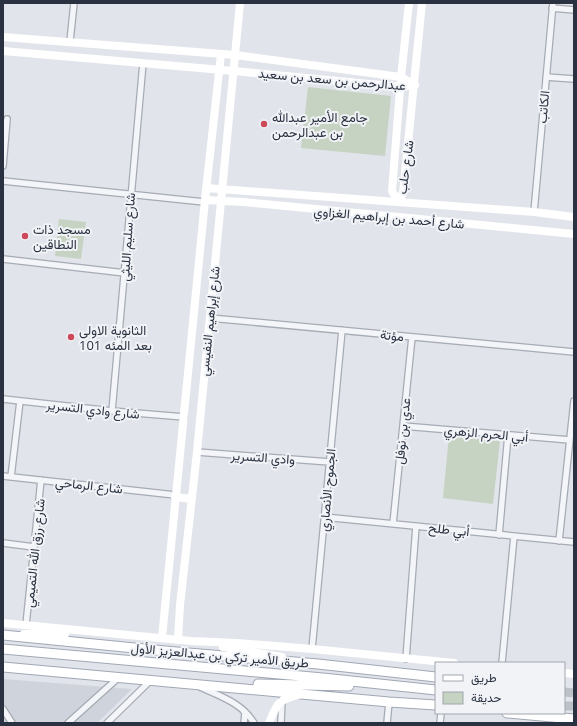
<svg xmlns="http://www.w3.org/2000/svg" width="577" height="726" font-family="'Open Sans',Vazirmatn,sans-serif">
<style>
.built{fill:#cfd3db}
.green{fill:#c6d3c2}
.lines{fill:none;stroke-linecap:round;stroke-linejoin:round}
.primary-tunnel{stroke:#bcc0c8;stroke-width:9;stroke-dasharray:9 4.5;stroke-linecap:butt}
.street-casing{stroke:#a6abb4;stroke-width:8}
.primary-casing{stroke:#a1a8b5;stroke-width:11}
.street{stroke:#f4f5f8;stroke-width:5.5}
.secondary{stroke:#fff;stroke-width:8}
.primary{stroke:#fff;stroke-width:9}
.poi-dot{fill:#cc4959;stroke:#f1f3f7;stroke-width:1.5}
.labels{text-anchor:middle;dominant-baseline:central;stroke-width:4;stroke-linejoin:round;paint-order:stroke}
.street-label{font-size:13px;fill:#2a3241;stroke:#f1f3f7}
.poi-label{font-size:13px;fill:#2a3241;stroke:#f1f3f7;text-anchor:start}
</style>
<rect width="100%" height="100%" fill="#e1e4ea"/>
<path class="built" d="M3,679L132,689L97,723H3Z"/>
<path class="green" d="M308,87L391,96L385,156L301,148Z
M59,219L86,222L81,259L55,256Z
M449,436L500,441L493,504L443,498Z"/>
<g class="lines">
<path class="primary-tunnel" d="M564,692L574,693
M564,706H574"/>
<g class="street-casing">
<path id="street" d="M552,8L574,10
M70,41L74,3
M546,77L574,79
M3,166L7,119
M3,181L204,202
M534,212L553,3
M3,259L125,273
M210,318L574,352
M3,399L112,411L184,417
M112,411C123,295 132,179 143,63
M403,426L570,440
M197,452L330,462
M3,476L175,495
M11,477L20,401
M324,517L574,542
M393,524L412,337
M499,535L508,435
M559,541L574,401
M3,543L34,547
M26,625L41,480
M312,649L342,330
M406,659L416,526
M502,663L514,536
M200,687C220,696 242,703 254,723
M3,709L12,723
M243,710L245,713L244,723
M68,723L118,678
M107,723L150,681
M281,723L282,700
M387,723L389,702
M440,723L441,713"/>
</g>
<g class="primary-casing">
<path id="primary" d="M3,635L165,651L318,664L436,677
M3,649L323,678L436,690
M3,667L389,702L436,705
M258,684L349,686
M507,713L574,719"/>
</g>
<use href="#street" class="street"/>
<path class="secondary" d="M3,37L235,55L401,77L415,85
M3,51L234,71L401,87L415,85
M206,188L534,212L574,217
M205,200L244,202L574,234
M399,202L392,191L401,77L409,3
M399,202L403,193L422,3
M175,497L192,499
M3,623L191,641L237,643L312,649L454,663
M24,634H65
M162,638L205,200L221,54
M178,639L180,605L197,452L240,3
M223,647L282,657
M564,673L574,674
M269,723C277,704 277,700 298,695"/>
<use href="#primary" class="primary"/>
</g>
<g class="poi-dot">
<circle cx="264" cy="124" r="4"/>
<circle cx="25" cy="236" r="4"/>
<circle cx="71" cy="337" r="4"/>
</g>
<g class="labels">
<g class="street-label">
<text transform="translate(332 79) rotate(5)">عبدالرحمن بن سعد بن سعيد</text>
<text transform="translate(543 107) rotate(-85)">الكاتب</text>
<text transform="translate(405 167) rotate(-82)">شارع حلب</text>
<text transform="translate(389 217) rotate(5)">شارع أحمد بن إبراهيم الغزاوي</text>
<text transform="translate(127 237) rotate(-86)">شارع سليم الليثي</text>
<text transform="translate(209 321) rotate(-84)">شارع إبراهيم النفيسي</text>
<text transform="translate(392 335) rotate(6)">مؤتة</text>
<text transform="translate(93 409) rotate(6)">شارع وادي التسرير</text>
<text transform="translate(402 431) rotate(-84)">عدي بن نوفل</text>
<text transform="translate(486 433) rotate(5)">أبي الحرم الزهري</text>
<text transform="translate(263 457) rotate(4)">وادي التسرير</text>
<text transform="translate(89 485) rotate(6)">شارع الرماحي</text>
<text transform="translate(327 490) rotate(-85)">الجموح الأنصاري</text>
<text transform="translate(449 529) rotate(6)">أبي طلح</text>
<text transform="translate(34 553) rotate(-84)">شارع رزق الله التميمي</text>
<text transform="translate(220 655) rotate(5)">طريق الأمير تركي بن عبدالعزيز الأول</text>
</g>
<g class="poi-label">
<text x="272" y="117">جامع الأمير عبدالله<tspan x="272" dy="15">بن عبدالرحمن</tspan></text>
<text x="33" y="229">مسجد ذات<tspan x="33" dy="15">النطاقين</tspan></text>
<text x="79" y="330">الثانوية الاولى<tspan x="79" dy="15">بعد المئه 101</tspan></text>
</g>
</g>
<rect width="577" height="726" fill="none" stroke="#2a3241" stroke-width="8"/>
<rect x="435" y="662" width="130" height="52" fill="#f1f3f7" stroke="#a1a6ae"/>
<rect x="443" y="675" width="20" height="6" fill="#ffffff" stroke="#a1a6ae"/>
<text x="471" y="682" font-size="12" fill="#2a3241">طريق</text>
<rect x="443" y="692" width="20" height="12" fill="#c6d3c2" stroke="#a1a6ae"/>
<text x="471" y="702" font-size="12" fill="#2a3241">حديقة</text>
</svg>
